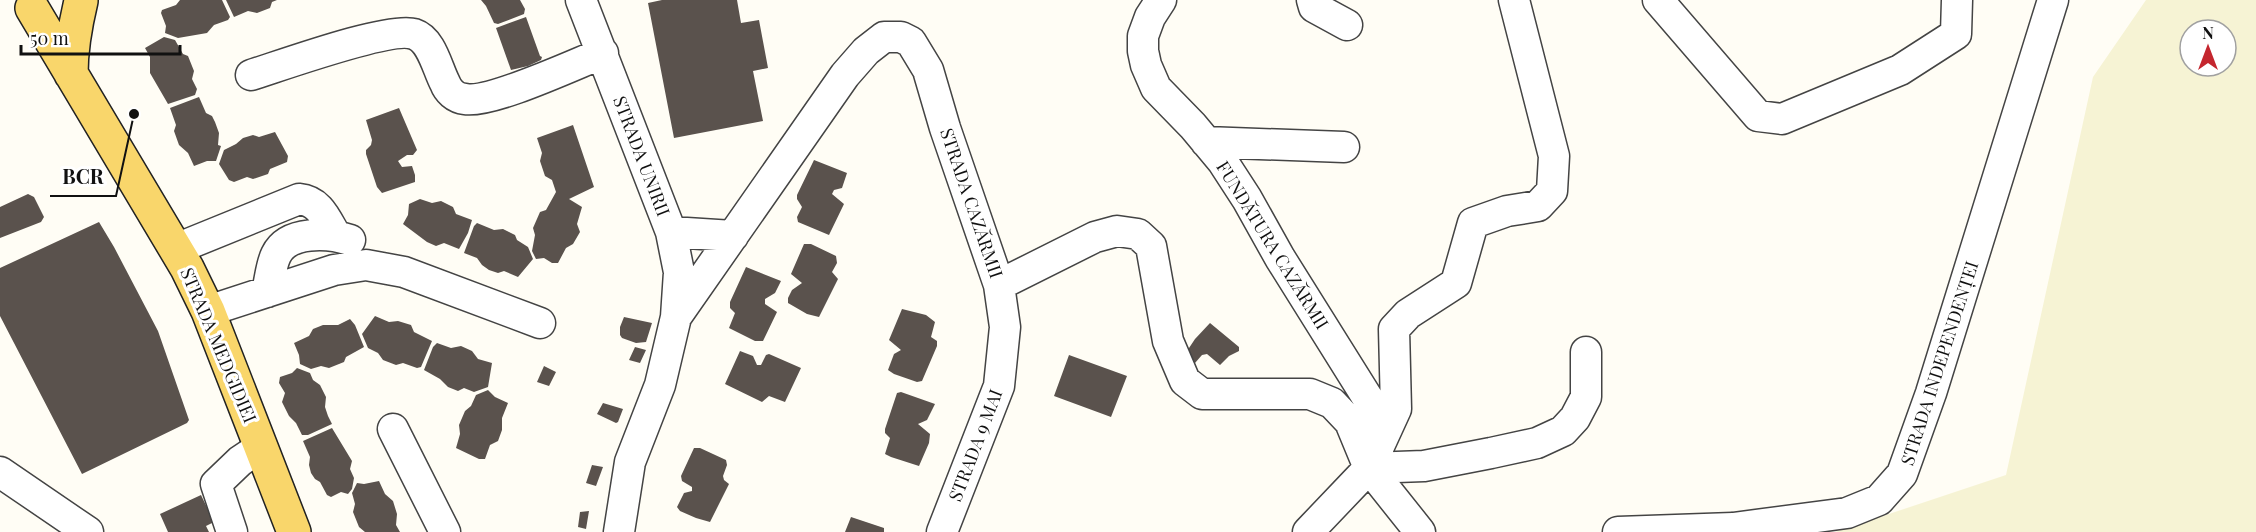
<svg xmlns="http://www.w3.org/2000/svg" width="2256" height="532" font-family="'Playfair Display',serif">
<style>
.farmland{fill:#f6f3d4;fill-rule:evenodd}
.building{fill:#5a524d}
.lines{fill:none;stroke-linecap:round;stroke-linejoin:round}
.minor-casing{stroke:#444;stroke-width:33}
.major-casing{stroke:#222;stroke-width:36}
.minor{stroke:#fff;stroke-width:30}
.major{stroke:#f9d66b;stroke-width:33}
.labels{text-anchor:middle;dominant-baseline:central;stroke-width:6;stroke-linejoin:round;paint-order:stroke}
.street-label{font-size:18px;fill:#111;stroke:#fff}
.leader{fill:none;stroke:#111;stroke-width:2}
.callout-dot{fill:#111;stroke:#fff;stroke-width:2}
.callout-label{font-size:20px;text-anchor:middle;font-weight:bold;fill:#111;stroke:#fff;stroke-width:6;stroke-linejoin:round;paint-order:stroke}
</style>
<rect width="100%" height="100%" fill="#fffdf5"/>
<path class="farmland" d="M2146,0H2256V532H1835L2006,475L2093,77ZM2190,30H2226V66H2190Z"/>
<path class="building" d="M180,0H222L230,17L228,20L214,25L207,33L178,38L165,33L166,26L161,13L162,10L176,5Z
M226,0H277L272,2L270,8L257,13L248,11L234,17Z
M481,0H520L525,9L524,14L498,24L494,23L486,6Z
M662,0H737L741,23L759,20L768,68L753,71L763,121L674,138L648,3Z
M526,17L540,56L542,57L541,60L528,66L511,70L496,28Z
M164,37L175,40L183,54L188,56L194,71L192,79L197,89L195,95L168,104L150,73V57L145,48Z
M199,97L206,113L212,116L215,122L219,133L218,145L221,146L216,161H207L194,166L188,153L179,145L174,131L176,125L170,108Z
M399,108L417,150L413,155H407L398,161L402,167L412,166L415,175V182L382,193L377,187L366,154V150L371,145L372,140L366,120Z
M573,125L594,187L569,199L582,207L577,224L580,232L573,244L566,248L558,263H552L544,258L536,259L532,251L535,235L533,228L540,212L546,210L556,192L552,180L545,176L540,161L542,153L537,138Z
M275,132L288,156L287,162L270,169L268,174L253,179L247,177L234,182L229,180L219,164L224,150L236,144L243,138L253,135L259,137Z
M814,160L847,173L842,188L834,190L832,194L844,204L829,235L798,222L797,217L802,207L797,199V195Z
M28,194L34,197L44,217L41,222L0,238V207Z
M420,199L432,203L441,201L453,207L456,214L472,220L468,233L459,249L444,243L436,246L427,242L403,224L408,215L409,204Z
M99,222L114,247L158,331L189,420L187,423L82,474L0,316V268Z
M477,223L494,230L503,229L515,235L517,240L528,247L533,259L518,277L504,271L498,273L489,270L482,265L477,258L464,253L474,226Z
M804,244H811L836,256L837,263L832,272L838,279L819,317L807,314L788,303V298L792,290L802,283L791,274Z
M746,267L781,281L775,293L765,299V304L777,312L763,341H755L729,328L735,313L730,308V302Z
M902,309L926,315L935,322L931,337L937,341V346L922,381L917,382L894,374L888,370L894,354L901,350L889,340Z
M375,316L389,322L398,321L411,325L414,332L432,341L421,367L417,368L403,363L396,365L383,360L378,353L368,348L362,334Z
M624,317L652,323L646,342L636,343L622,338L620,335V327Z
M350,319L355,325L364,347L346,357L344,362L329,368L321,366L311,369L300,364L299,355L294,343L309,336L313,329L323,325H338Z
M1210,323L1239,347V351L1229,356L1220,365L1207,354L1202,355L1195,363L1185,354L1195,339Z
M437,343L451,348L461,346L472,351L478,359L492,363L488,387L474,392L464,388L458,391L448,387L440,379L424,370L433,347Z
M635,347L646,350L640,363L629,360Z
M740,351L753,356L757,365H761L766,355L769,354L801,368L785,402L769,396L762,402L725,384Z
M1069,355L1127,376L1111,417L1054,396Z
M544,366L556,372L549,386L537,382Z
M297,368L310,373L313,380L320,385L326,397L325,407L328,416L332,424L308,435H302L296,423L289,416L282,402L285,393L279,383L280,377L292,373Z
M488,390L495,397L508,403L502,418V430L498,441L490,445L485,459H479L456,448L460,434L459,425L465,411L471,406L476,395Z
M901,392L935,404L927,420L918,424L930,434L929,443L919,466L891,457L885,454L890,438L885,433V429L897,393Z
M603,403L623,409L618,422L616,423L597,414Z
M332,428L352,461L350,469L354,478L352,489L348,494L341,492L331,497L327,495L320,482L315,479L311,473L309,465L310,457L303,441Z
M694,448H700L726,460L727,465L723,476L724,480L729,484L710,522L696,518L680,511L677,507L684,493L692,491V487L682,481L681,476Z
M592,465L603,467L596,486L586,483Z
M379,481L385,494L393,501L397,514L396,525L400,532H365L359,527L353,512L355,504L352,493L357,483L364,484Z
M201,495L214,522L206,526L209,532H168L160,514Z
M589,511L586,529L578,527L580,512Z
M851,517L884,528V532H845Z"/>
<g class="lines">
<g class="minor-casing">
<path id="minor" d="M581,0L671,232L679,272L676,317L660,385L630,462L619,532
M1161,0L1150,17L1143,36V51L1146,65L1156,88L1193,126L1223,162L1247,199L1280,258L1367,397L1385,433
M1312,0L1314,7L1347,25
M1658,0L1758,116L1782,119L1900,70L1956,34L1957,0
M251,75C280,66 390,26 414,34C432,40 437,68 445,83C448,91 455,98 465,99C490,104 575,64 603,53
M1206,142L1344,147
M671,232L733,236
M176,249L299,199C320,201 326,219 336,236
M267,292C270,280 271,265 276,255C288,230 329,233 350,240
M208,311L334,270L366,265L404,272L540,323
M676,317L845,75L866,51L884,37H901L911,42L928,70L945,128L999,285L1095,237L1117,231L1138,234L1151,246L1168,341L1185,381L1202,394H1310L1332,403L1350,422L1369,468L1420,532
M393,429L445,532
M1369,468L1396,409L1394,329L1408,314L1456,283L1473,223L1507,211L1538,206L1552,191L1554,156L1514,0
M0,472L88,532
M232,532L216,484L240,461L261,447
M942,532L999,386L1005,327L999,285
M1308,532L1369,468L1424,466L1491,453L1537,443L1563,431L1575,418L1586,397V352
M1618,532L1733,528L1847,513L1879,500L1902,474L1931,393L2053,0"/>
</g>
<g class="major-casing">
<path id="major" d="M32,8L187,268L208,311L294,532
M71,74C71,48 75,26 81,1"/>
</g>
<use href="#minor" class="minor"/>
<use href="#major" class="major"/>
</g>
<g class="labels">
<g class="street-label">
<text transform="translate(642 156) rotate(69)">STRADA UNIRII</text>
<text transform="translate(972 203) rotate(71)">STRADA CAZĂRMII</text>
<text transform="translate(1273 245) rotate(58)">FUNDĂTURA CAZĂRMII</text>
<text transform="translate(219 345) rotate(67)">STRADA MEDGIDIEI</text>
<text transform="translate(1939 363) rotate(-72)">STRADA INDEPENDENȚEI</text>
<text transform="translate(975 445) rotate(-69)">STRADA 9 MAI</text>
</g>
</g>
<path class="leader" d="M134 114L116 196H50"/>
<circle class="callout-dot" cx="134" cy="114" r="6"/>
<g class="callout-label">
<text x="83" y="184">BCR</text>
</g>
<g transform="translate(2208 48)"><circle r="28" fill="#ffffff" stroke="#a0a0a0" stroke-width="1.5"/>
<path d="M0-4.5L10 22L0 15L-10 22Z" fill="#c4262e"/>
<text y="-9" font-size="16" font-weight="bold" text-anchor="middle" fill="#111111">N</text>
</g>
<path d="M21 45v9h159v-9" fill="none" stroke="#111111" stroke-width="3"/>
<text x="30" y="45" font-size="18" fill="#111111" stroke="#ffffff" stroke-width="4.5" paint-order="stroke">50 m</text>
</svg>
